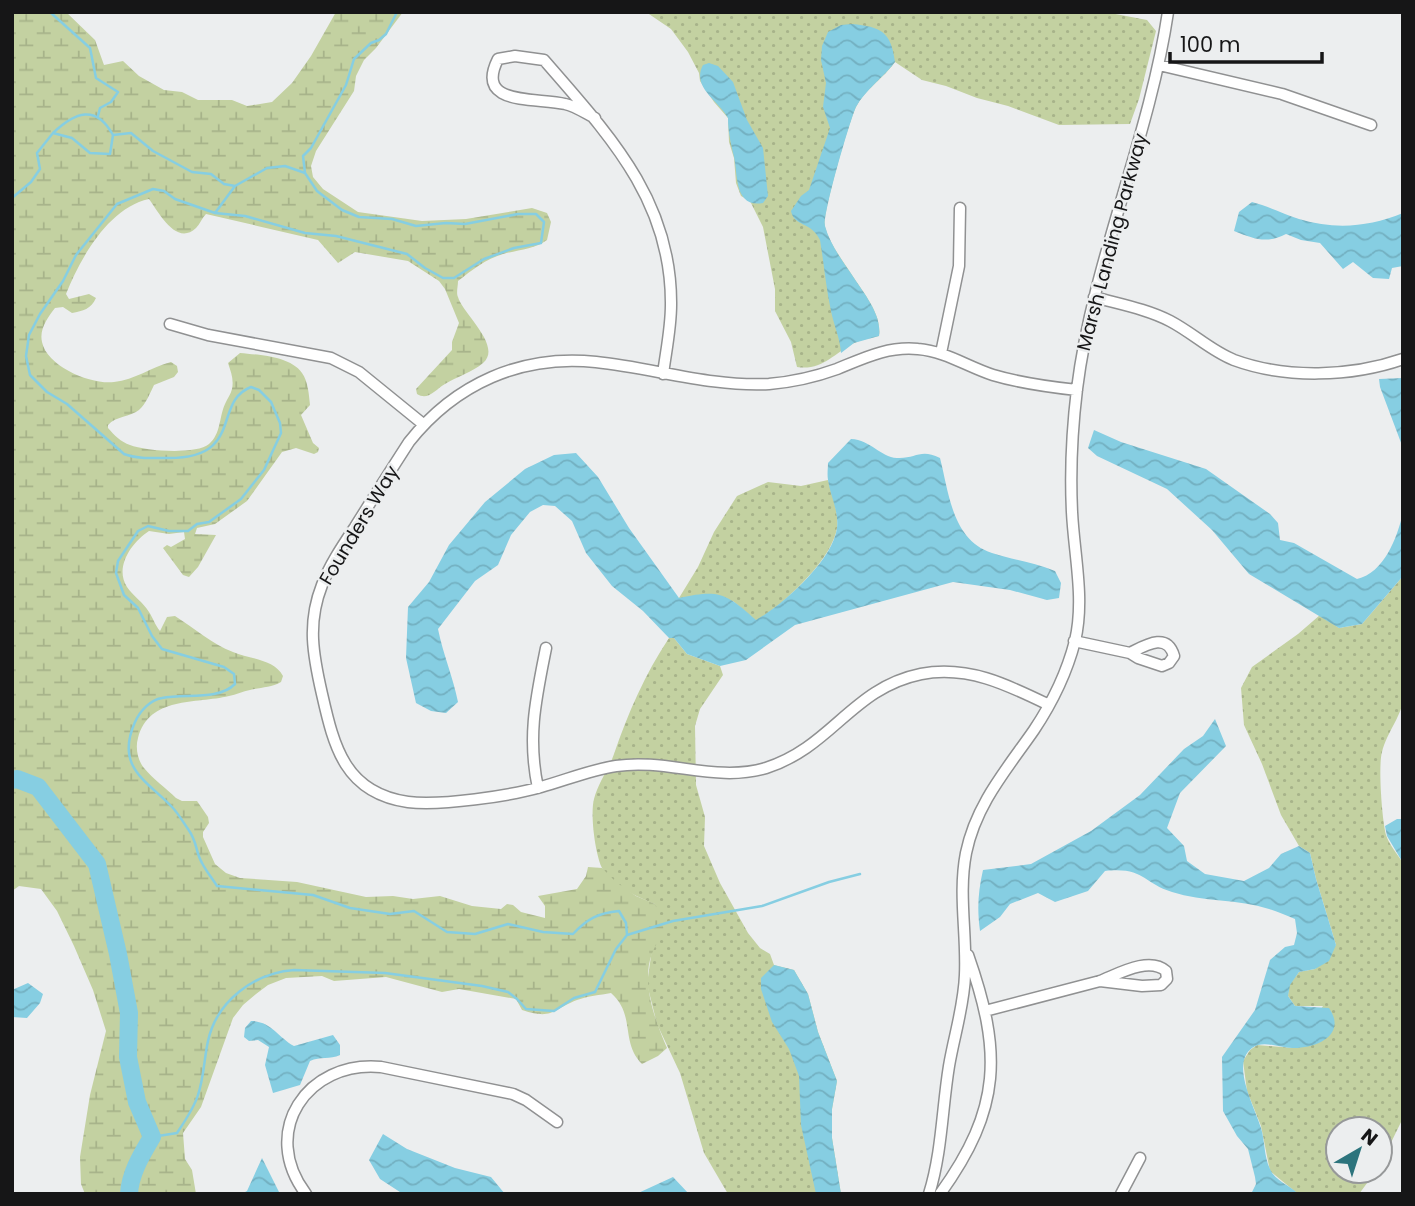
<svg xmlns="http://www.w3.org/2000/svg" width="1415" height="1206" font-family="Poppins,sans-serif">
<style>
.grass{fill:url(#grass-dots)}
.wetland{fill:url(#wetland-marsh)}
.water{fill:url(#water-waves)}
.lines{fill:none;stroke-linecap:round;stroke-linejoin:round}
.stream{stroke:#86cee2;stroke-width:2.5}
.river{stroke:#86cee2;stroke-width:18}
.minor-casing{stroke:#909192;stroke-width:13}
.minor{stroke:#fff;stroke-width:10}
.labels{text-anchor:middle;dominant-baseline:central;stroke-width:5;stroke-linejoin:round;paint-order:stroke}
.street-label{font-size:19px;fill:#161617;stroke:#eceeef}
</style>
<defs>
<pattern id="grass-dots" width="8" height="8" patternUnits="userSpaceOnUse" patternTransform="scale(1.75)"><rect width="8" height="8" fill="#c3d1a1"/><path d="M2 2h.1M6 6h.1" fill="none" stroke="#a7b38a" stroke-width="1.8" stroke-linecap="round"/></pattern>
<pattern id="wetland-marsh" width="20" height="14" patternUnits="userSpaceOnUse" patternTransform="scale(1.75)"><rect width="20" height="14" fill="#c3d1a1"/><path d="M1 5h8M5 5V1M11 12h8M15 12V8" fill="none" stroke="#a7b38a"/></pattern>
<pattern id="water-waves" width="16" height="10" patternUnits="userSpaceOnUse" patternTransform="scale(1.75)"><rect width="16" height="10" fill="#86cee2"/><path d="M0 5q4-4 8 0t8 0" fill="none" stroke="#73b0c1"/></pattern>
</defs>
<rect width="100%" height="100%" fill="#eceeef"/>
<path class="grass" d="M646,12H1105L1147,20L1156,31L1139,99L1130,124L1059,125L1008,106L977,98L946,86L922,80L895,62C884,78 864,90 856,107C849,121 822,216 825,227C830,245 844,262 854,278C865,295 882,315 879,336C870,338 860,340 852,344C834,354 821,371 797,367L791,342L775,311V289L763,227L750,201L741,196L736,183L734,158L729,142L728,118L714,102L700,81L699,73L688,52L671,29Z
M828,480C832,494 839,513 837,528C832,560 783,605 756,621L733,601L679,598L698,567L714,532L737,496L768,482L801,486Z
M1403,576V672L1401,680C1412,706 1388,727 1382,752C1378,766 1382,820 1386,835C1389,844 1397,854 1403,863V1118L1380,1165V1129H1338V1171H1376L1359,1194H1298L1270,1171L1261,1126L1247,1091L1243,1061L1250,1050L1257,1045L1294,1048L1323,1006H1295L1288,996L1289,985L1299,972L1315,969L1336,945L1316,879L1310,853L1299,846L1281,815L1262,764L1244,725L1241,688L1252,667L1298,634L1320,615L1339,628L1362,624Z
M669,638H674L687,654L720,666L723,675L700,709L695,726L696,785L705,817L704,846L720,883L748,933L760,948L770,954L774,965L794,970L808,994L818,1032L837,1081L832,1109V1138L841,1194H728L704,1153L680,1073L657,1024L647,984L652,949L657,940L655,904C637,897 611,885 602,868C595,853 590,814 594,799C598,783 609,769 614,754C628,713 645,674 669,638Z"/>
<path class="wetland" d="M12,12H66L95,40L104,65L123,61L139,76L164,90L182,92L198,100H232L247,106L272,102L292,83L311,56L336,12H403L376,48L364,60L356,76L354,91L316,151L311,166L313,177L323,189L358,212L422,221L466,219L532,208L547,213L551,222L547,240C535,249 518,250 503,254C486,259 472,270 458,281C458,286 456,293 458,297C462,313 503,346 483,363C473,372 456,377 445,384C435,390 428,401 417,394L416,389L452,350V342L459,323L445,289L439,281L408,261L355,252L338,263L318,240L206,214C202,218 200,224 196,228C176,247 158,211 149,199C108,208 80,259 66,294L69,299L89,294L96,298C91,309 83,311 72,313L63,307L55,308C48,317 39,329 42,342C47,367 92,385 114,382C135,380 151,367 171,362L177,366L178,372L174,377L154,385C150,393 146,404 139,410C130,417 116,416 108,425V428C114,435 121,442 130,445C145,451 196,455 209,444C221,434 219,417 225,404C227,399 231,394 232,389C234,380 231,372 228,363L240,353C259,355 290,356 302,373C308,381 309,395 310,405L301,415L313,443L319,448L318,452L314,454L296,448L282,452L247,501L215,524L197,528L195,534L216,535L198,567L189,577L183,575L163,548L167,545L171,547L185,539L184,532L169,534L149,531C132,542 114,567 127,587C133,596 143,602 149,612C153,618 155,625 160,631L167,617L175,616C194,628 212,644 233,652C249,659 274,659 283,676L281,682C271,688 261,687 250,690C243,691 236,695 229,696C196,704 149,696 138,738C135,748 138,761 144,768C153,779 166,788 176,798L182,801H197L208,817L209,823L203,832V837L215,864L226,873L240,878L297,882L366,897L393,896L413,899L440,896L472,906L501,909L507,904L513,905L521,912L545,918V906L538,896L577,889L586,876L588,867L602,868L616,882L636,896L655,904L665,933C634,965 652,1013 667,1048L658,1056L642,1064C620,1042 636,1015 611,993C600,995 588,996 577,1000C551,1010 553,1020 522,1010L516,999L459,989L442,992L386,977L334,981L322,976L286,978L268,985L256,994L243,1005L233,1018L201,1107L183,1133L185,1159L192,1170L196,1194H85L81,1184L80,1157L90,1095L106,1031L93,990L74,946L57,911L41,889L19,886L12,891Z"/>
<path class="water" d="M852,24C881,27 891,31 895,62C884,77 865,90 856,107C850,120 822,216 825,226C830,245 844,263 854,278C865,295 882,315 879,336L854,343L841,353C840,338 834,326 831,311C826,288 824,264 820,240C811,221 794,227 791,211L801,196L809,190L830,128L823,107L826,83L821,60L822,46L828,32L841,25Z
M709,63L718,66L733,82L747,120L763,148L768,196L763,203C734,208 738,175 734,157C731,144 728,132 728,118C719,101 691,87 703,65Z
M1252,202C1268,206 1283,214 1299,219C1336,230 1368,227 1403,213V266L1392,268L1389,279L1373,278L1353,262L1343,269L1320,243L1301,240L1286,234C1267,244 1254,239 1234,231L1239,212Z
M1403,378V448L1380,387L1379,379Z
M1094,430L1121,442L1206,469L1270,514L1278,523L1280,540L1294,543L1357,579C1384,573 1397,538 1403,513V576L1362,624L1339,628L1249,574L1212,530L1167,489L1097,456L1088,448Z
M851,439C871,440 880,457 897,458C916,459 920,448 940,458C949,493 952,540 992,553C1013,560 1033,562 1055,571L1061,583L1059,598L1047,600L1010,590L953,582L795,625L746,660L720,666L687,654L674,638H669L643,611L612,586L586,553L572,521L555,506L543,505L530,512L511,535L498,565L475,581L438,629C443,654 453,677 458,702L446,713L431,711L416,703L406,658L408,607L429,582L449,545L485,502L525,469L554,455L576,453L598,477L629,528L679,598C719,589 726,593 756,620C783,605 833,560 837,528C839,511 830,495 828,480C827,474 828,468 828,463Z
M1215,719L1226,746L1180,793L1167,828L1184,846L1187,861L1205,874L1244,881L1269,868L1281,854L1299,846L1310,853L1316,879L1336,945L1329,961L1315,969L1299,972L1290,985L1288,996L1295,1006L1329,1008C1347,1034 1318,1048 1294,1048C1281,1049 1264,1039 1252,1048C1230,1064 1255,1107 1261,1128C1265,1141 1264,1157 1270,1169C1275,1181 1290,1185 1298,1194H1251L1256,1184L1255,1177L1248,1149L1237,1136L1223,1111L1222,1057L1255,1010L1270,960L1285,947L1294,945L1297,933L1295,919C1287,916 1278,912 1269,909C1238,899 1203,902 1172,892C1142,883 1145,867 1105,871L1088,891L1055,902L1038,893L1010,904L1000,917L980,931C977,909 978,892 983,870L1031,864L1091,831L1140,795L1184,749L1203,736Z
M1397,819H1403V863L1387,836L1385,826Z
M774,965L794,970L808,994L818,1032L837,1081L832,1109V1138L841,1194H816L801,1125L799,1076L789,1049L772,1022L761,989V978Z
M28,983L43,994L40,1003L27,1018L12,1017V990Z
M251,1021C271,1021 278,1037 294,1046L333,1035L340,1045V1055C330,1060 320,1056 310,1061L300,1085L273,1093L265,1065L269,1047L258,1040L249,1041L244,1037L245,1028Z
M383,1134L407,1149L455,1168L491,1177L505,1194H403L380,1179L369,1160Z
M262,1158L280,1194H241L247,1191Z
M673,1177L689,1194H636Z"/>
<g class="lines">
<path class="stream" d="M50,12L90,48L96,78L118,92L111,102L100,108L98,116
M397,12L386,34L379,40L371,43L354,59L346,85L311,148L303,156L305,173L317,191L342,210L359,217L392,219L416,226L446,223L465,224L518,214H536L544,222L541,243L514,248L484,259L454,278H443L425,268L407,254L336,236L305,233L245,216L215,213L175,199L164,191L153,189L117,204L76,255L63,281L40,314L29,335L26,356L30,375L47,392L67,404L124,454C137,459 153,458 167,458C245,459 212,402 251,387L259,390L271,402L280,423L281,433L264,470L241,499L209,522L197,524L188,531H169L148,526L138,531L118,561L116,573L124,595L138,608L152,636L162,649L224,667L234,674L235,684C218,701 185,693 162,698C150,700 140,711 135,722C115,767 146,780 172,807C178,813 183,822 188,829C198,843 195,851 202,863C206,871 212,878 217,886L313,895L350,908L390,914L414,911L447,932L475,934L508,924L543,932L573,934C587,919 598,913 619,911L626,923L627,935
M53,133C75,112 96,104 113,135
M12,198L31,182L40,169L37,153L53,133L72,138L90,153L110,154L113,135L131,133L153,151L192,172L211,174L224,184L235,186L267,168L285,166L305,173
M215,213L235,186
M152,1137L177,1133C185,1121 194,1108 198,1095C204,1077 204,1059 208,1041C217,1000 255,973 294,970L385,973L482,986L508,992L517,999L526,1009L554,1011L574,998L595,992L616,949L627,935L673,921L762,906L829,882L860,874"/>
<path class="river" d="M12,780L17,779L38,787L97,864L118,954L129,1013L128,1057L137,1102L152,1137C142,1154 130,1173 129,1194"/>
<g class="minor-casing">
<path id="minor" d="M1159,65L1282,94L1371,125
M595,118C585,113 575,106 565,104C537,97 474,107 498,59L515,56L544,60C608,134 672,200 671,305C671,328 666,351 663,374
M1094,297C1119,304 1147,309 1170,321C1193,333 1211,351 1234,360C1286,379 1351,377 1403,359
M170,324L208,335L331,358L359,372L423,424
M941,353L959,266L960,208
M1074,641L1130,653L1138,658L1162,666L1169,663L1174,656C1167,632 1146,645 1130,653
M1049,705C1008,685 968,665 921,674C852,688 832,747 766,768C715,783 667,758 616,766C590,770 566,780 541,787C509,796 441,806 408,802C345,793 334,747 322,694C313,655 307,623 322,585C330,564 343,545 355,527C373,498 391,470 409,442C455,384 521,354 596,362C654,368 710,387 769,384C792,382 815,377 837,369C864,358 888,346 918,349C945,351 968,367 993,375C1020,383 1049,387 1077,390
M538,788C527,737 536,698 546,648
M985,1011L1100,981L1142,986L1161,985L1167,979L1166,971C1149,956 1118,974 1100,981
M306,1194C259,1132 307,1060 381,1067L513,1094L526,1100L557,1122
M929,1194C942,1152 942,1109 949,1066C954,1036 964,1006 965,975C967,934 958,894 966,853C976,804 1007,769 1034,730C1052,703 1067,672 1075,641C1085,599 1074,554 1072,512C1070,471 1072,430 1077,389C1093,260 1149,140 1168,12
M940,1194C1002,1108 1002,1052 968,955
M1121,1194L1140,1158"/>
</g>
<use href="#minor" class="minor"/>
</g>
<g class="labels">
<g class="street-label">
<text transform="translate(1112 242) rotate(-75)">Marsh Landing Parkway</text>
<text transform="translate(359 525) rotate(-59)">Founders Way</text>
</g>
</g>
<rect width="1415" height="1206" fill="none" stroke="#161617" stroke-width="28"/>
<g transform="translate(1359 1150) rotate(39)"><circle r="33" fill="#eceeef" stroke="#969899" stroke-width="2"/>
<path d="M0-5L12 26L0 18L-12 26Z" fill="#2c747d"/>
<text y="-10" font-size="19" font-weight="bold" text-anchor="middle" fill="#161617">N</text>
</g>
<path d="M1170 52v10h152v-10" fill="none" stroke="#161617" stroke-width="3.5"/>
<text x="1180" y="52" font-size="21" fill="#161617" stroke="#eceeef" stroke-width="5" paint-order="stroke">100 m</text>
</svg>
